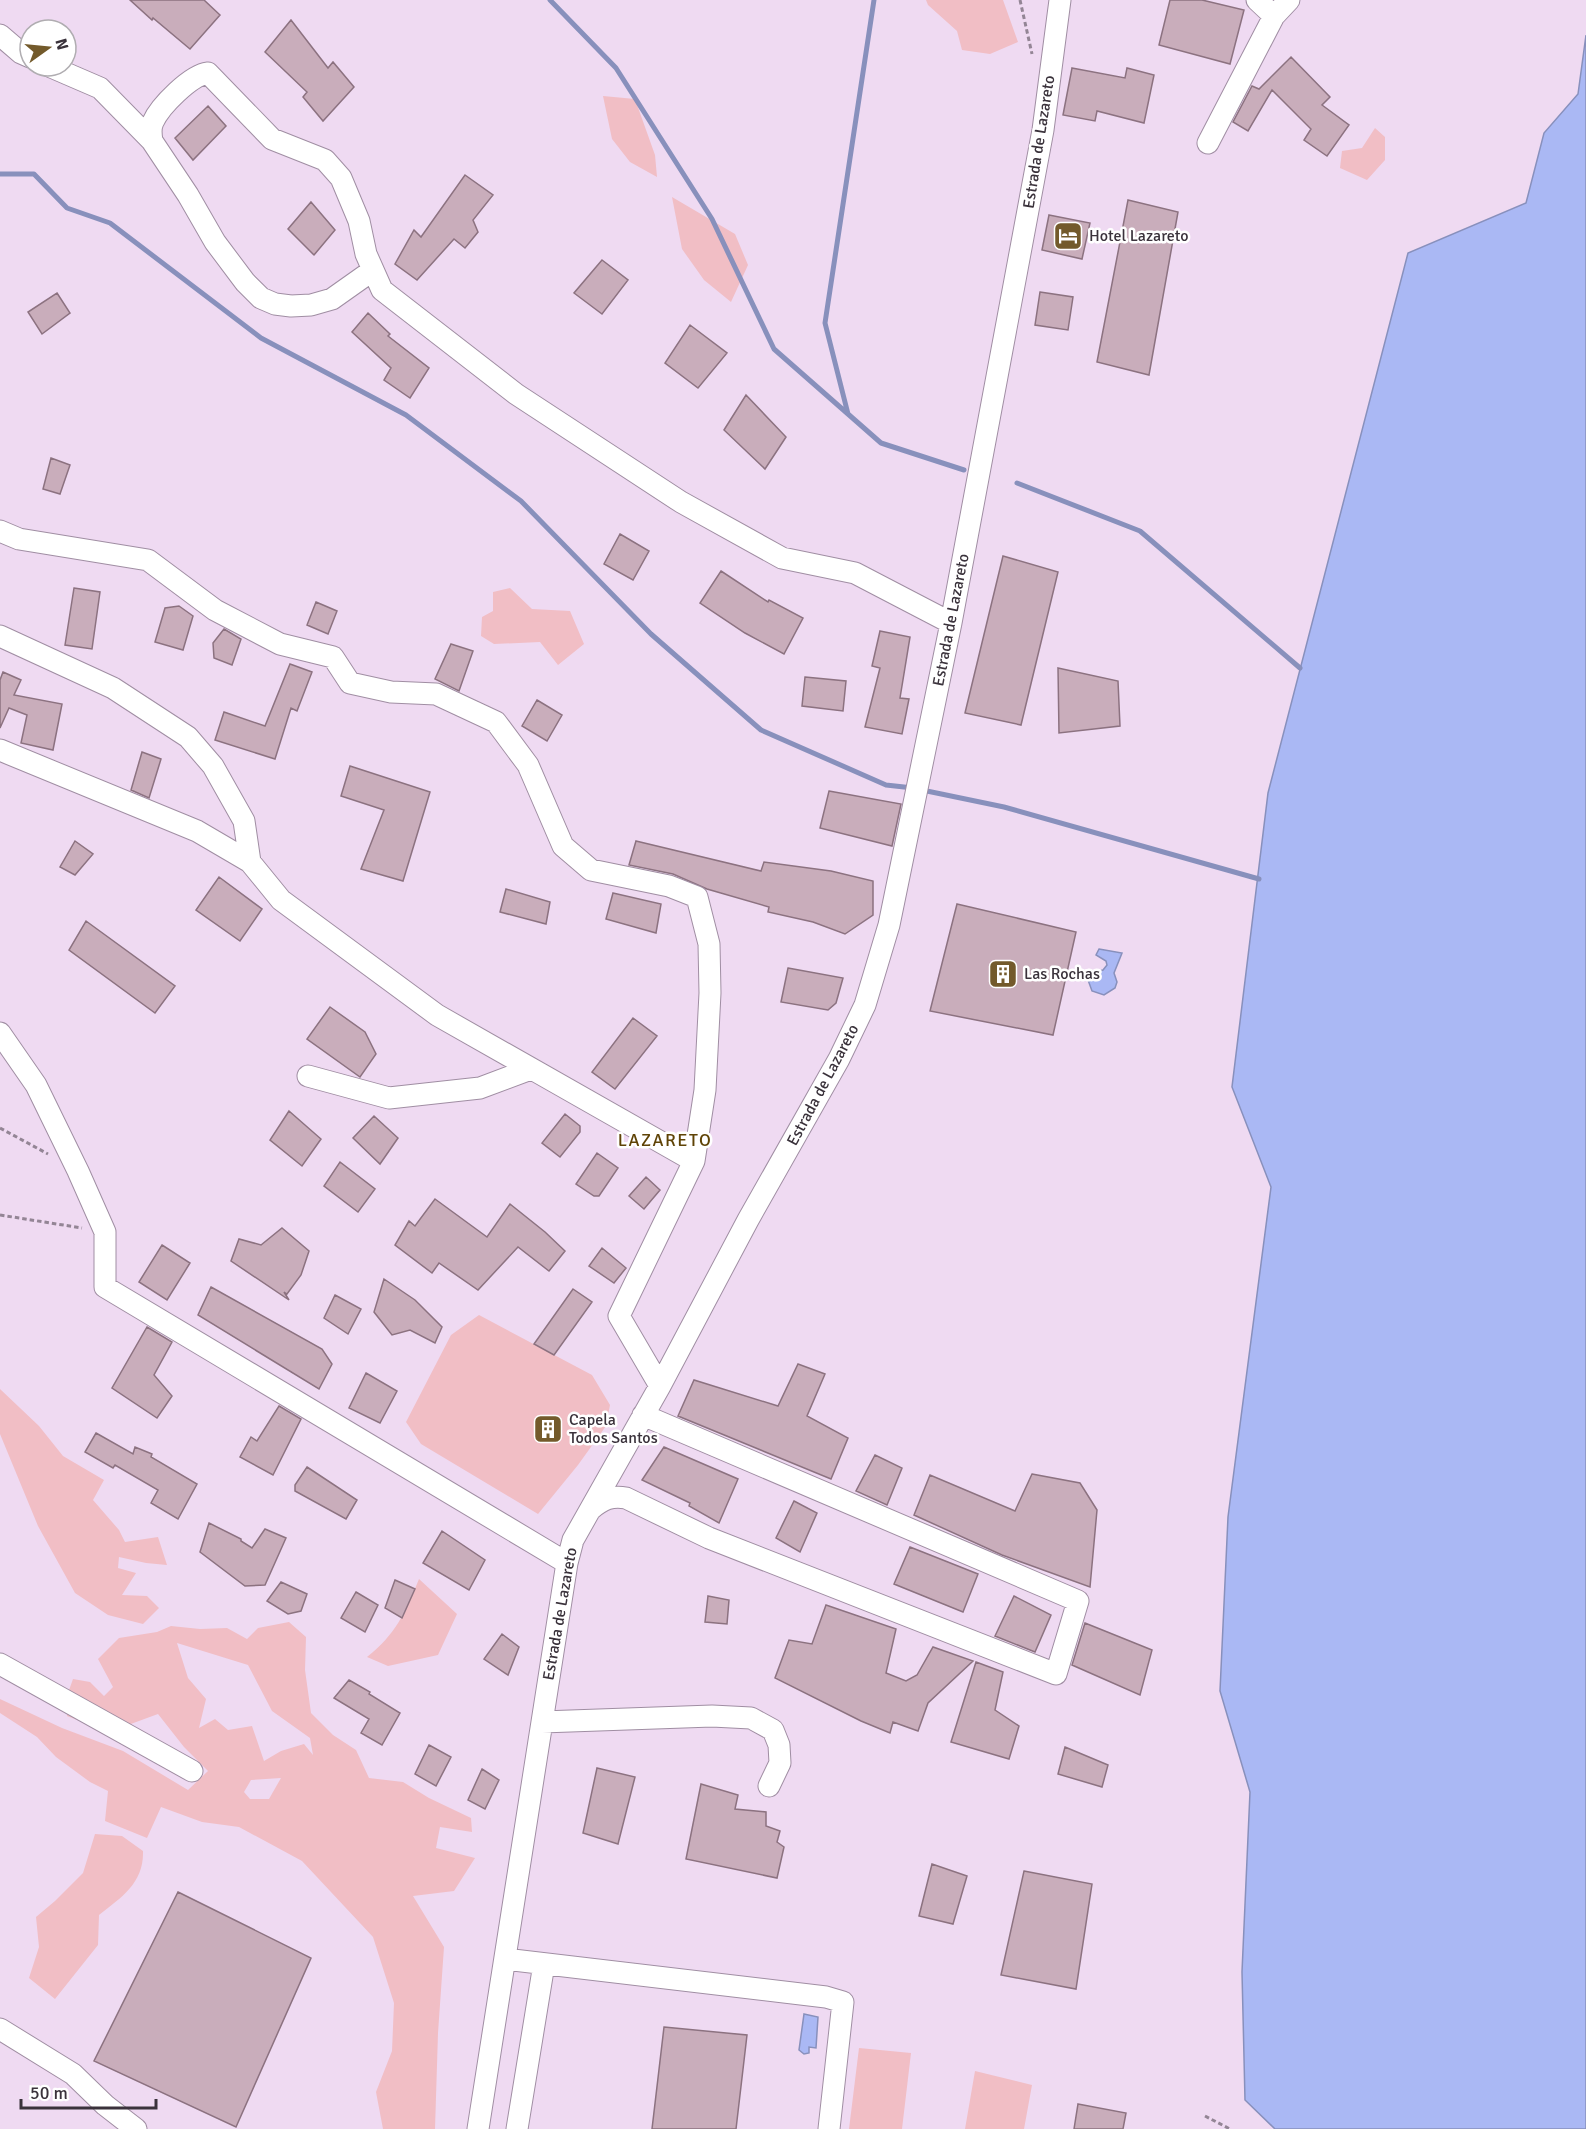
<svg xmlns="http://www.w3.org/2000/svg" width="1586" height="2129" font-family="Signika,sans-serif">
<style>
.green{fill:#f1bec5;fill-rule:evenodd}
.water{fill:#aab8f4;stroke:#8890bc;stroke-width:1.5}
.lines{fill:none;stroke-linecap:round;stroke-linejoin:round}
.stream{stroke:#8890bc;stroke-width:5}
.building{fill:#c9adbb;stroke:#8c7280;stroke-width:1.5}
.minor-casing{stroke:#a08ea3;stroke-width:23}
.path{stroke:#938595;stroke-width:3;stroke-dasharray:4.5 3;stroke-linecap:butt}
.minor{stroke:#fff;stroke-width:21}
.labels{text-anchor:middle;dominant-baseline:central;stroke-width:5;stroke-linejoin:round;paint-order:stroke}
.street-label{font-size:16px;fill:#3a323b;stroke:#fff}
.poi-label{font-size:16px;fill:#3a323b;stroke:#fff;text-anchor:start}
.neighbourhood-label{font-size:18px;letter-spacing:1.5px;fill:#5f4306;stroke:#fff}
</style>
<rect width="100%" height="100%" fill="#efdaf2"/>
<path class="green" d="M926,0H1003L1018,42L990,54L962,50L957,31L928,5Z
M603,96L635,99L655,155L657,177L630,162L612,139Z
M1375,128L1385,137V160L1367,180L1340,168L1342,151L1362,148Z
M672,197L735,234L748,265L731,302L704,280L682,249Z
M510,588L532,609L570,611L584,644L558,665L540,642L494,644L481,636L482,617L493,611V592Z
M479,1315L592,1375L610,1405L606,1426L578,1465L538,1514L421,1444L406,1422L451,1335Z
M0,1389L39,1426L63,1456L104,1480L93,1500L119,1530L125,1542L158,1537L167,1565L146,1563L119,1557L118,1568L136,1573L122,1595L147,1596L159,1608L143,1624L108,1615L75,1593L38,1526L0,1434Z
M419,1579L457,1614L438,1655L388,1666L367,1657C396,1634 405,1613 419,1579Z
M289,1622L306,1637L305,1670L311,1713L333,1735L356,1750L369,1778L403,1782L429,1798L471,1818L472,1832L440,1827L436,1848L475,1858L454,1891L413,1896L444,1947L438,2033L435,2129H383L376,2092L392,2051L394,2003L373,1937L302,1861L239,1827L202,1822L161,1807L147,1838L105,1821L108,1791L90,1782L56,1757L37,1737L0,1713V1699L62,1728L123,1751L188,1790L208,1771L184,1747L158,1714L128,1725L98,1728L67,1716L68,1693L73,1679L90,1682L104,1696L113,1687L98,1659L119,1638L157,1632L171,1626L200,1629L227,1628L247,1639L258,1628ZM177,1643L248,1665L272,1711L310,1738L313,1755L304,1744L281,1751L264,1761L252,1726L228,1730L215,1719L199,1728L206,1699L188,1678ZM281,1778L269,1799H250L244,1792L251,1780Z
M95,1834L122,1836L143,1851C144,1883 122,1897 99,1915L98,1945L55,1999L29,1978L39,1947L36,1917L55,1901L83,1873Z
M859,2048L911,2053L902,2129H849Z
M975,2071L1032,2085L1024,2129H965Z"/>
<path class="water" d="M1586,35V2129H1275L1245,2100L1242,1972L1250,1792L1220,1691L1228,1517L1271,1187L1232,1087L1268,793L1408,253L1526,203L1544,133L1578,94Z
M1099,949L1122,953L1114,973L1117,982L1115,988L1104,995L1092,991L1088,980L1095,972L1103,970L1107,965L1106,961L1096,955Z
M804,2014L818,2017L816,2048L809,2047V2053L804,2054L799,2050Z"/>
<g class="lines">
<path class="stream" d="M550,0L616,68L712,219L774,349L881,443L964,470
M0,174H34L67,208L110,223L261,338L406,415L521,501L651,634L761,730L886,785L913,788
M848,414L825,323L874,0
M1017,483L1140,531L1300,668
M922,790L1004,807L1259,879"/>
</g>
<path class="building" d="M130,0H204L220,15L190,49L153,18L152,20Z
M1170,0H1202L1244,10L1230,64L1159,45Z
M291,20L328,68L333,62L354,87L323,121L303,97L307,92L265,52Z
M1291,57L1330,97L1322,105L1349,125L1327,156L1304,140L1311,129L1272,90L1248,131L1233,122L1252,86L1259,89Z
M1072,68L1125,78L1127,68L1154,75L1144,123L1097,111L1095,121L1063,115Z
M208,106L226,126L193,160L175,138Z
M465,175L493,195L473,220L478,232L465,248L454,239L417,280L395,264L414,230L421,237Z
M1128,200L1178,212L1149,375L1097,362Z
M311,202L335,230L314,255L288,229Z
M1049,215L1090,223L1082,259L1042,250Z
M602,260L628,280L602,314L574,293Z
M1040,292L1073,297L1068,330L1035,325Z
M57,293L70,313L42,334L28,312Z
M368,313L390,334L388,336L429,368L410,398L384,380L391,368L352,332Z
M690,325L727,353L698,388L665,363Z
M746,395L786,437L765,469L724,430Z
M51,458L70,465L60,494L43,489Z
M620,534L649,551L633,580L604,564Z
M1003,556L1058,572L1021,725L965,713Z
M721,571L768,602L769,600L803,618L784,654L745,633L700,603Z
M74,588L100,592L92,649L65,645Z
M316,602L337,611L328,634L307,625Z
M179,606L193,616L183,650L155,642L165,608Z
M224,629L241,639L232,665L214,658L213,643Z
M880,631L910,637L900,698L909,699L902,734L865,727L880,668L872,666Z
M451,644L473,651L459,691L435,679Z
M290,664L312,672L297,711L291,708L275,759L215,740L224,712L265,726Z
M1058,668L1118,681L1120,726L1059,733Z
M3,672L21,680L14,695L62,704L53,750L21,743L27,715L9,708L0,728V680Z
M805,677L846,681L843,711L802,706Z
M537,700L562,715L547,741L522,726Z
M142,752L161,759L149,798L131,790Z
M350,766L430,792L403,881L361,869L384,810L341,796Z
M829,791L901,804L892,846L820,828Z
M75,841L93,854L75,875L60,867Z
M636,841L761,871L764,862L831,871L873,881V915L845,934L813,922L768,912L769,907L707,889L673,874L629,865Z
M219,877L262,909L240,941L196,910Z
M506,889L550,902L546,924L500,912Z
M613,893L661,904L656,933L606,919Z
M957,904L1076,932L1053,1035L930,1011Z
M86,921L175,986L155,1013L69,950Z
M788,968L843,978L836,1003L828,1010L781,1002Z
M330,1007L365,1032L376,1054L360,1077L307,1039Z
M633,1018L657,1036L615,1089L592,1072Z
M289,1111L321,1139L302,1166L270,1140Z
M565,1114L580,1126V1132L560,1157L542,1143Z
M374,1116L398,1138L380,1164L353,1138Z
M597,1153L618,1168L599,1196H594L576,1184Z
M340,1162L375,1189L358,1212L324,1186Z
M646,1177L660,1190L644,1209L629,1196Z
M435,1199L487,1237L510,1204L545,1232L565,1251L549,1271L518,1247L478,1290L439,1263L432,1273L395,1245L409,1221L415,1226Z
M282,1228L309,1251L301,1275L287,1294L284,1292L289,1300L231,1261L239,1239L261,1245Z
M162,1245L190,1263L167,1300L139,1282Z
M602,1248L626,1268L614,1283L589,1266Z
M384,1279L415,1300L442,1327L435,1343L410,1330L392,1335L374,1312Z
M211,1287L322,1349L332,1364L319,1389L198,1315Z
M573,1289L592,1302L554,1355L534,1344Z
M335,1295L361,1309L348,1334L324,1318Z
M147,1327L172,1342L154,1375L172,1396L157,1418L112,1388Z
M798,1364L825,1374L807,1416L848,1438L831,1479L678,1416L694,1380L778,1406Z
M366,1373L397,1391L380,1423L349,1408Z
M279,1406L301,1419L273,1475L240,1457L251,1437L257,1441Z
M96,1433L133,1454L135,1447L152,1454L151,1457L197,1484L178,1519L151,1503L158,1490L115,1465L113,1468L85,1452Z
M664,1447L738,1479L719,1523L689,1506L690,1503L642,1480Z
M875,1455L902,1468L887,1505L856,1491Z
M307,1467L357,1500L346,1519L295,1491V1485Z
M1032,1474L1080,1483L1097,1510L1090,1587L1002,1555L914,1515L930,1475L1015,1511Z
M794,1501L817,1513L800,1552L776,1538Z
M209,1523L241,1539V1541L252,1548L265,1529L286,1538L265,1585L245,1586L200,1552Z
M442,1531L485,1560L469,1590L423,1563Z
M910,1547L978,1574L963,1612L894,1584Z
M395,1580L415,1589L402,1618L385,1608Z
M281,1582L307,1594L301,1611L288,1614L267,1601Z
M356,1592L378,1605L365,1632L341,1618Z
M708,1596L729,1600L727,1624L705,1622Z
M1014,1596L1051,1615L1035,1652L995,1636Z
M826,1605L896,1629L886,1673L906,1681L917,1675L933,1647L973,1661L928,1703L918,1731L893,1722L890,1733L861,1721L775,1678L789,1640L812,1644Z
M1085,1623L1152,1650L1140,1695L1072,1665Z
M502,1634L519,1647L508,1675L484,1659Z
M976,1662L1003,1672L995,1710L1019,1726L1009,1759L951,1742Z
M349,1680L370,1692L369,1694L400,1713L382,1745L361,1733L369,1719L334,1698Z
M429,1745L451,1757L436,1786L415,1774Z
M1065,1747L1108,1765L1102,1787L1058,1774Z
M597,1768L635,1777L618,1844L583,1833Z
M482,1769L499,1780L485,1809L468,1800Z
M701,1784L738,1795L735,1809L766,1812V1826L780,1831L777,1842L784,1847L777,1878L686,1859Z
M932,1864L967,1876L953,1924L919,1916Z
M1024,1871L1092,1884L1076,1989L1001,1975Z
M178,1892L311,1958L236,2127L94,2061Z
M664,2027L747,2035L736,2129H652Z
M1078,2104L1126,2113L1123,2129H1074Z"/>
<g class="lines">
<g class="minor-casing">
<path id="minor" d="M1257,0L1274,16L1289,0
M0,35L21,53L30,57
M49,66L100,88L152,141C151,135 150,128 153,122C160,106 191,75 208,73L272,139L325,160L341,178L359,221L366,254L382,290L516,394L681,502L782,558L855,573L951,623
M152,141L188,195L215,242L245,282L261,298L275,304L291,306L311,305L332,299L373,270
M1208,143L1274,16
M0,531L19,539L148,560L215,610L280,644L333,657L350,683L391,692L436,694L496,722L528,765L563,846L591,870L669,886L697,897L709,944L710,993L705,1090L694,1161
M0,636L113,688L188,737L213,766L244,821L250,862L281,900L437,1015L694,1161L619,1316L660,1386
M0,750L197,831L250,862
M0,1033L36,1085L78,1171L105,1232V1287L567,1563
M308,1076L389,1098L480,1088L531,1069
M591,1509C602,1500 611,1495 626,1498L709,1538L1056,1674L1078,1601L643,1415
M0,1664L192,1771
M542,1722L712,1716L751,1718L773,1730L779,1745L780,1763L769,1786
M505,1959L826,1997L843,2002L829,2129
M0,2029L73,2074L105,2105L136,2129
M478,2129L567,1563L573,1540L660,1386L748,1220L839,1059L865,1005L889,925L951,623L1043,130L1060,0
M517,2129L544,1964"/>
</g>
<path class="path" d="M1020,0L1032,54
M0,1128L48,1154
M0,1215L82,1228
M1205,2116L1230,2129"/>
<use href="#minor" class="minor"/>
</g>
<defs>
<g id="hotel-square" transform="scale(1.5)"><rect x="-9" y="-9" width="18" height="18" rx="4" fill="#735a2b" stroke="#fff"/><path d="M-6-4.5h1.5V1H6V5H4.5V3h-9V5H-6ZM-4 0a1.8 1.8 0 1 1 3.6 0ZM.5 0V-2.5h3Q6-2.5 6 0Z" fill="#fff"/></g>
<g id="building-square" transform="scale(1.5)"><rect x="-9" y="-9" width="18" height="18" rx="4" fill="#735a2b" stroke="#fff"/><path d="M-4-6H4V6H1V3H-1V6H-4ZM-2.5-4.3h1.7v1.8h-1.7ZM.8-4.3h1.7v1.8H.8ZM-2.5-1h1.7V.8h-1.7ZM.8-1h1.7V.8H.8Z" fill="#fff"/></g>
</defs>
<g fill-rule="evenodd">
<use href="#hotel-square" x="1068" y="236"/>
<use href="#building-square" x="1003" y="974"/>
<use href="#building-square" x="548" y="1429"/>
</g>
<g class="labels">
<g class="street-label">
<text transform="translate(1039 142) rotate(-81)">Estrada de Lazareto</text>
<text transform="translate(951 620) rotate(-79)">Estrada de Lazareto</text>
<text transform="translate(823 1085) rotate(-62)">Estrada de Lazareto</text>
<text transform="translate(560 1614) rotate(-80)">Estrada de Lazareto</text>
</g>
<g class="poi-label">
<text x="1089" y="236">Hotel Lazareto</text>
<text x="1024" y="974">Las Rochas</text>
<text x="569" y="1420">Capela<tspan x="569" dy="18">Todos Santos</tspan></text>
</g>
<g class="neighbourhood-label">
<text x="665" y="1140">LAZARETO</text>
</g>
</g>
<g transform="translate(48 48) rotate(75)"><circle r="28" fill="#ffffff" stroke="#b0adb1" stroke-width="1.5"/>
<path d="M0-4.5L10 22L0 15L-10 22Z" fill="#735a2b"/>
<text y="-9" font-size="16" font-weight="bold" text-anchor="middle" fill="#3a323b">N</text>
</g>
<path d="M21 2099v9h135v-9" fill="none" stroke="#3a323b" stroke-width="3"/>
<text x="30" y="2099" font-size="18" fill="#3a323b" stroke="#ffffff" stroke-width="4.5" paint-order="stroke">50 m</text>
</svg>
